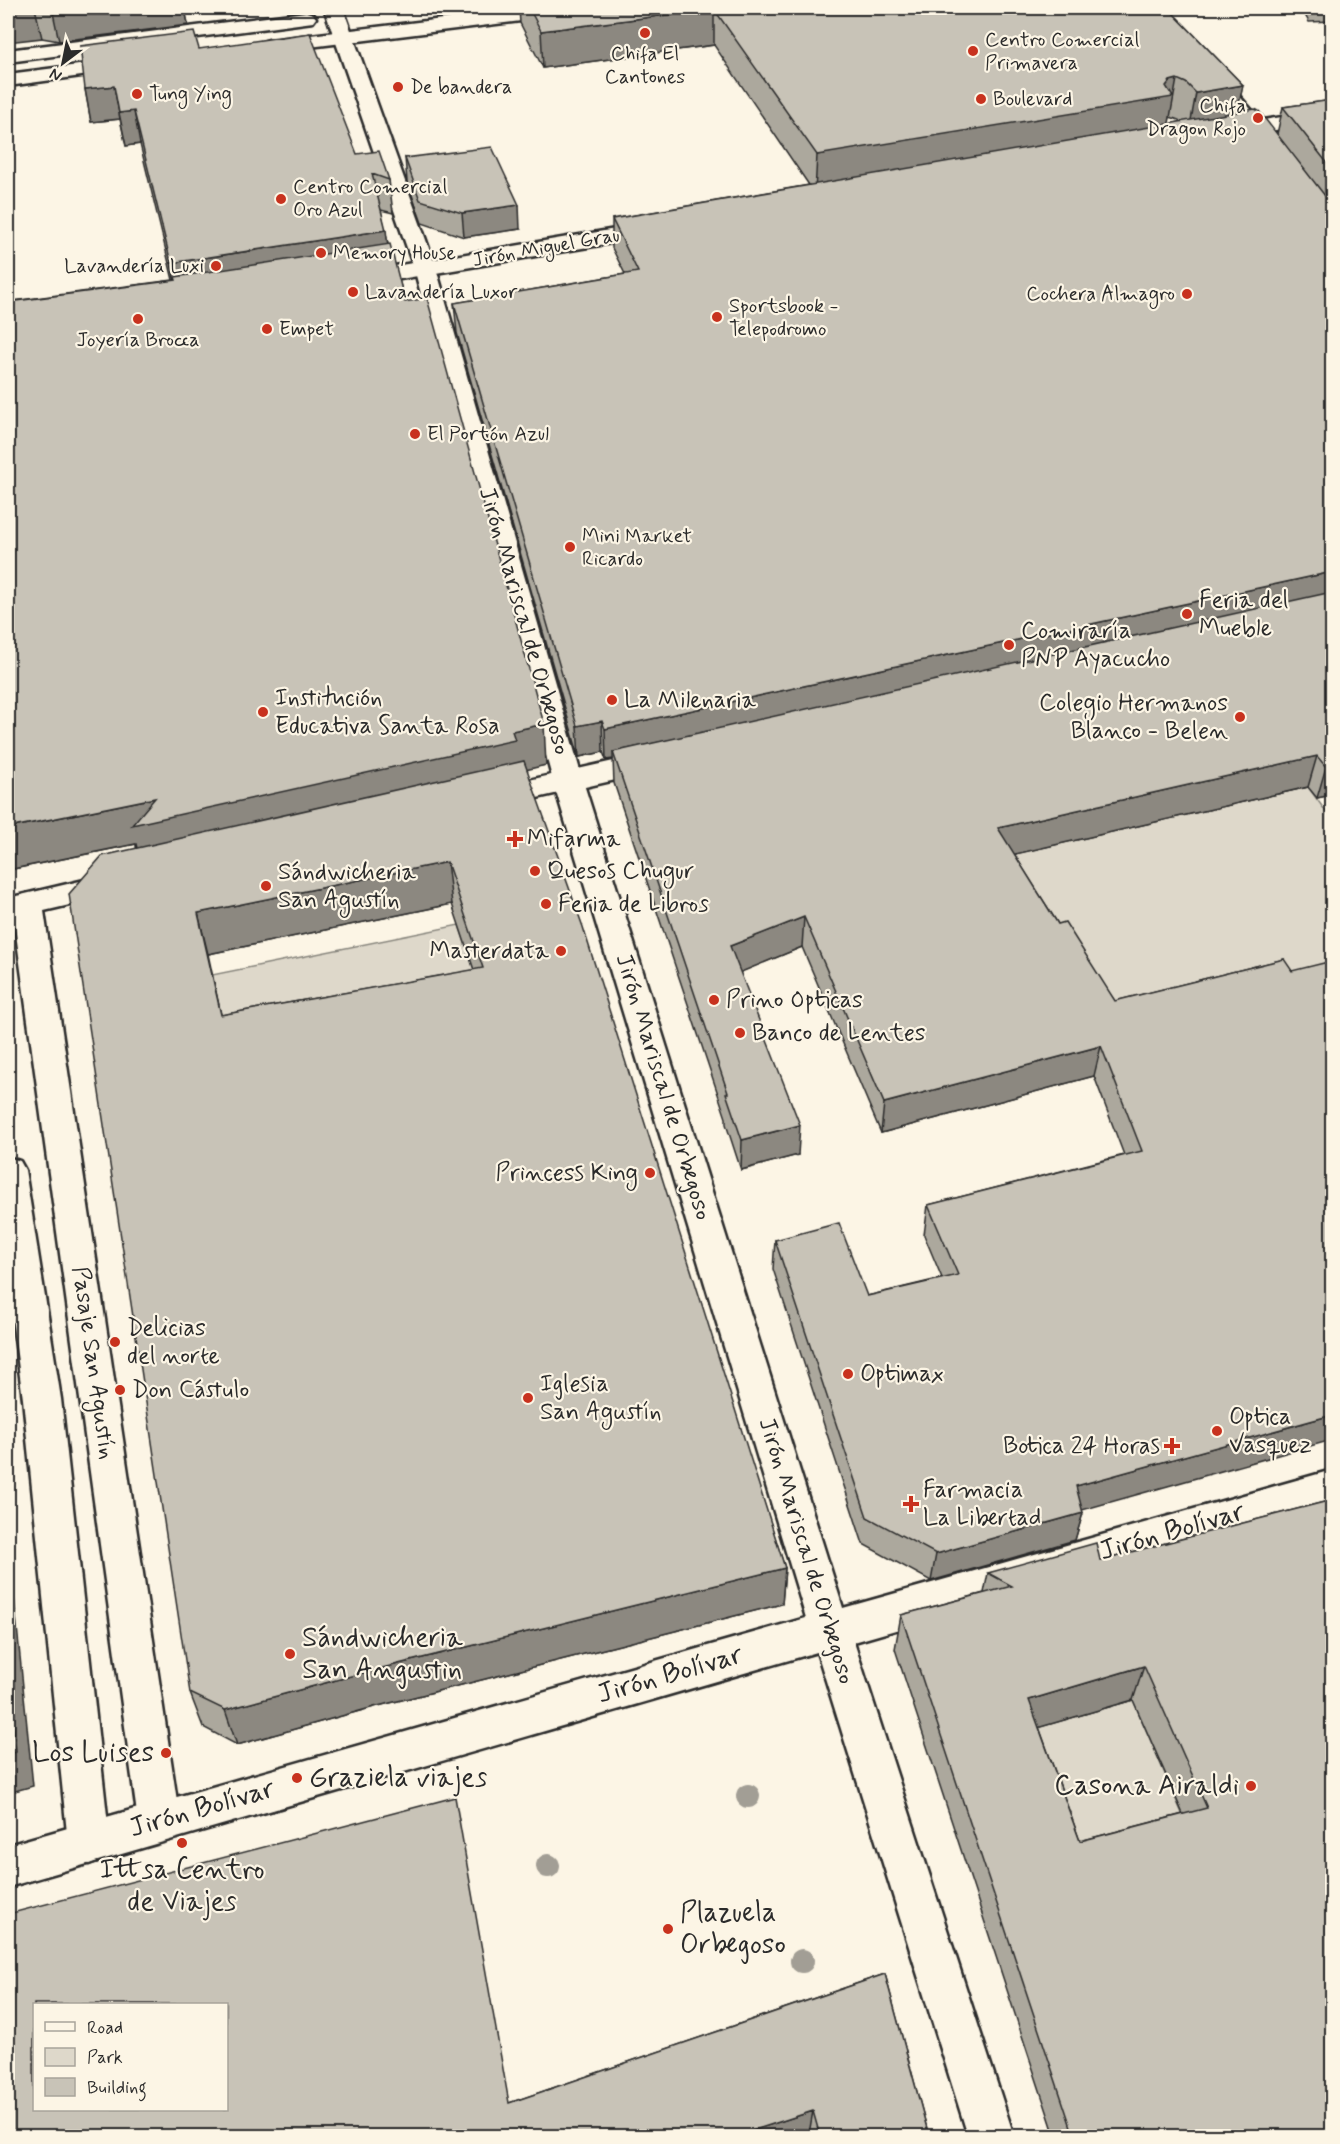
<svg xmlns="http://www.w3.org/2000/svg" width="1340" height="2144" font-family="Mynerve,sans-serif">
<style>
.green{fill:#ded8ca;stroke:#84827a;stroke-width:1.5}
.lines{fill:none;stroke-linecap:round;stroke-linejoin:round}
.minor-casing{stroke:#2b2b2b;stroke-width:5}
.tertiary-casing{stroke:#2b2b2b;stroke-width:5}
.primary-casing{stroke:#2b2b2b;stroke-width:5}
.minor{fill:#fcf5e5;fill-rule:evenodd}
.tertiary{fill:#fcf5e5;fill-rule:evenodd}
.primary{fill:#fcf5e5;fill-rule:evenodd}
.tree{fill:#a29e95}
.wall{fill:#aca89d;stroke:#2b2b2b;stroke-width:1.5;fill-rule:evenodd}
.shaded-wall{fill:#8c8880;stroke:#2b2b2b;stroke-width:1.5}
.building{fill:#c8c3b7;stroke:#2b2b2b;stroke-width:1.5;fill-rule:evenodd}
.poi-dot{fill:#c8321e;stroke:#fcf5e5;stroke-width:2}
.labels{text-anchor:middle;dominant-baseline:central;stroke-width:4.5;stroke-linejoin:round;paint-order:stroke}
.far-poi-label{font-size:20px;fill:#2b2b2b;stroke:#fcf5e5;text-anchor:start}
.far-street-label{font-size:20px;fill:#2b2b2b;stroke:#fcf5e5}
.poi-label{font-size:24px;fill:#2b2b2b;stroke:#fcf5e5;text-anchor:start}
.street-label{font-size:24px;fill:#2b2b2b;stroke:#fcf5e5}
.near-street-label{font-size:28px;fill:#2b2b2b;stroke:#fcf5e5}
.near-poi-label{font-size:28px;fill:#2b2b2b;stroke:#fcf5e5;text-anchor:start}
</style>
<rect width="100%" height="100%" fill="#fcf5e5"/>
<filter id="ink" filterUnits="userSpaceOnUse"><feTurbulence type="fractalNoise" baseFrequency=".0167" numOctaves="2"/><feDisplacementMap in="SourceGraphic" scale="12" xChannelSelector="R" yChannelSelector="G"/><feConvolveMatrix kernelMatrix="1 2 1 2 8 2 1 2 1" color-interpolation-filters="sRGB"/></filter>
<g filter="url(#ink)">
<path class="green" d="M1308,787L1332,820V989L1108,1031L1004,875L1027,825L1042,848Z
M459,925L488,1010L231,1057L212,975Z
M1133,1700L1193,1839L1069,1871L1020,1733Z"/>
<g class="lines">
<g class="minor-casing">
<path id="minor" d="M1332,109V121L1226,138L1219,136L1216,132L1219,128L1226,126Z
M657,222L665,224L668,229L665,234L353,287L345,285L342,280L345,275L353,273Z
M658,751L668,754L672,761L668,768L489,809L479,806L474,799L479,792L489,789Z
M114,873L125,876L129,884L125,892L44,911L180,1821L174,1836L159,1842L144,1836L138,1821L14,919L8,920V898Z
M8,1157L20,1161L25,1170L61,1399L110,1843L104,1858L89,1864L74,1858L68,1843L23,1399L8,1287Z"/>
</g>
<g class="tertiary-casing">
<path id="tertiary" d="M324,8H343L436,268L583,781L843,1608L1332,1470V1504L854,1642L1014,2136H968L817,1652L8,1887V1845L806,1618L553,781L414,268Z
M1142,8H1162L1278,140L1282,144L1278,148L1271,150L1264,148Z"/>
</g>
<g class="primary-casing">
<path id="primary" d="M534,8H587L584,12L577,14L269,52L262,50L259,46L262,42L269,40Z
M306,12L313,14L316,18L313,22L8,62V50Z
M126,59L133,61L136,65L133,69L8,86V74Z"/>
</g>
<use href="#minor" class="minor"/>
<use href="#tertiary" class="tertiary"/>
<use href="#primary" class="primary"/>
</g>
<g class="tree">
<circle cx="748" cy="1796" r="12"/>
<circle cx="548" cy="1866" r="12"/>
<circle cx="802" cy="1961" r="12"/>
</g>
<path class="wall" d="M8,8H185L188,25L59,41L42,38Z
M512,8H1168L1243,85L1237,112L1277,134L1283,107L1332,100V795L1317,798L1308,787L1014,854L1058,924L1115,1001L1284,959L1082,1510L1083,1513L1075,1540L931,1581L863,1544L773,1269L775,1240L867,1296L942,1278L924,1235L928,1205L1124,1155L1094,1076L881,1133L802,947L740,972L798,1155L741,1170L726,1124V1118L614,783L613,759L606,760L603,752L579,757L457,333L454,303L625,274L612,248V219L809,185L714,45L543,68L520,23L519,8L513,9ZM1170,117L1179,120L1180,122L1168,124Z
M1301,8H1332V21L1309,22Z
M199,49L357,154L389,180L393,213L381,210L388,244L546,765L526,769L785,1568L782,1604L374,1707L237,1745L203,1727L190,1693L136,844L8,870V279L12,301L173,280L140,144L126,146L120,119L91,122L85,89ZM452,904L474,970L221,1015L208,954Z
M405,158L520,229L464,237L422,223L407,181Z
M1332,1500V2136H1055L895,1649L901,1615L984,1593L988,1573L1100,1560ZM1133,1700L1183,1814L1080,1841L1039,1727Z
M885,1974L929,2136H810L809,2134L509,2103Z"/>
<path class="shaded-wall" d="M8,8H35L42,38L8,42Z
M52,8H185L188,25L59,41Z
M714,9V45L543,68L541,31Z
M1177,79L1167,134L815,193L817,155L1166,86L1170,81Z
M1243,85L1235,123L1189,131L1196,93Z
M114,86L120,119L91,122L85,89Z
M134,111L140,144L126,146L119,113Z
M519,205L520,229L464,237L462,213Z
M386,230L390,264L178,297L171,263Z
M8,279L16,322L8,324Z
M1332,572V597L613,752V759L606,760L605,729Z
M602,721L603,752L579,757L577,726Z
M544,724L546,765L141,865L136,844L8,870V828L155,798L512,731Z
M1317,756L1308,787L994,859L998,828Z
M1332,766V795L1317,798L1326,767Z
M447,862L452,904L208,954L198,913Z
M804,917L802,947L729,977L730,946Z
M1101,1046L1094,1076L881,1133L884,1103Z
M800,1125L798,1155L741,1170L742,1140Z
M1332,1415V1440L1068,1514L1076,1486Z
M1083,1513L1075,1540L931,1581L936,1554Z
M8,1537L33,1786L8,1793Z
M785,1568L782,1604L374,1707L237,1745L225,1710L366,1672Z
M1144,1666L1133,1700L1020,1733L1029,1700Z
M813,2111L809,2134L802,2136H736Z"/>
<path class="building" d="M529,8H1168L1243,85L1196,93L1186,83L1177,79L1170,81L1166,86L1173,97L817,155L714,9L541,31Z
M194,32L199,49L310,33L357,154L379,151L389,180L372,174L386,230L171,263L134,111L119,113L114,86L85,89L80,46Z
M1332,100V169L1283,107Z
M1255,109L1259,111L1329,201L1332,202V572L605,729L602,721L577,726L454,303L638,272L612,219Z
M492,147L519,205L462,213L420,200L405,158Z
M390,244L405,302L427,298L544,724L512,731L515,740L132,825L155,798L8,828V302L176,280L175,277Z
M1332,592V766L1326,767L1317,756L998,828L1058,924L1065,922L1115,1001L1284,959L1292,971L1332,961V1415L1076,1486L1083,1513L936,1554L867,1517L775,1240L839,1223L867,1296L958,1275L928,1205L1142,1151L1101,1046L884,1103L804,917L730,946L800,1125L742,1140L726,1093H728L613,752Z
M524,761L583,927L785,1568L366,1672L225,1710L190,1693L69,894L102,856ZM447,862L483,968L221,1015L198,913Z
M1332,1500V2136H1074L901,1615L1012,1586L988,1573L1096,1543L1100,1560ZM1144,1666L1207,1808L1080,1841L1029,1700Z
M8,1668L16,1752L8,1755Z
M455,1797L509,2103L885,1974L929,2136H820L813,2111L736,2136H8V1914ZM34,2004H226V2109H34Z"/>
</g>
<g class="poi-dot">
<circle cx="645" cy="33" r="6"/>
<circle cx="973" cy="51" r="6"/>
<circle cx="398" cy="87" r="6"/>
<circle cx="137" cy="94" r="6"/>
<circle cx="981" cy="99" r="6"/>
<circle cx="1258" cy="118" r="6"/>
<circle cx="281" cy="199" r="6"/>
<circle cx="321" cy="253" r="6"/>
<circle cx="216" cy="266" r="6"/>
<circle cx="353" cy="292" r="6"/>
<circle cx="1187" cy="294" r="6"/>
<circle cx="717" cy="317" r="6"/>
<circle cx="138" cy="319" r="6"/>
<circle cx="267" cy="329" r="6"/>
<circle cx="415" cy="434" r="6"/>
<circle cx="570" cy="547" r="6"/>
<circle cx="1187" cy="614" r="6"/>
<circle cx="1009" cy="645" r="6"/>
<circle cx="612" cy="700" r="6"/>
<circle cx="263" cy="712" r="6"/>
<circle cx="1240" cy="717" r="6"/>
<path d="M512 830h6v6h6v6h-6v6h-6v-6h-6v-6h6z"/>
<circle cx="535" cy="871" r="6"/>
<circle cx="266" cy="886" r="6"/>
<circle cx="546" cy="904" r="6"/>
<circle cx="561" cy="951" r="6"/>
<circle cx="714" cy="1000" r="6"/>
<circle cx="740" cy="1033" r="6"/>
<circle cx="650" cy="1173" r="6"/>
<circle cx="115" cy="1342" r="6"/>
<circle cx="848" cy="1374" r="6"/>
<circle cx="120" cy="1390" r="6"/>
<circle cx="528" cy="1398" r="6"/>
<circle cx="1217" cy="1431" r="6"/>
<path d="M1169 1437h6v6h6v6h-6v6h-6v-6h-6v-6h6z"/>
<path d="M908 1495h6v6h6v6h-6v6h-6v-6h-6v-6h6z"/>
<circle cx="290" cy="1654" r="6"/>
<circle cx="166" cy="1753" r="6"/>
<circle cx="297" cy="1778" r="6"/>
<circle cx="1251" cy="1786" r="6"/>
<circle cx="182" cy="1843" r="6"/>
<circle cx="668" cy="1929" r="6"/>
</g>
<g class="labels">
<g class="far-poi-label">
<text x="985" y="40">Centro Comercial<tspan x="985" dy="23">Primavera</tspan></text>
<text x="645" y="54" text-anchor="middle">Chifa El<tspan x="645" dy="23">Cantones</tspan></text>
<text x="410" y="87">De bandera</text>
<text x="149" y="94">Tung Ying</text>
<text x="993" y="99">Boulevard</text>
<text x="1246" y="106" text-anchor="end">Chifa<tspan x="1246" dy="23">Dragon Rojo</tspan></text>
<text x="293" y="187">Centro Comercial<tspan x="293" dy="23">Oro Azul</tspan></text>
<text x="333" y="253">Memory House</text>
<text x="204" y="266" text-anchor="end">Lavandería Luxi</text>
<text x="365" y="292">Lavandería Luxor</text>
<text x="1175" y="294" text-anchor="end">Cochera Almagro</text>
<text x="729" y="306">Sportsbook -<tspan x="729" dy="23">Telepodromo</tspan></text>
<text x="279" y="329">Empet</text>
<text x="138" y="340" text-anchor="middle">Joyería Brocca</text>
<text x="427" y="434">El Portón Azul</text>
<text x="582" y="536">Mini Market<tspan x="582" dy="23">Ricardo</tspan></text>
</g>
<g class="far-street-label">
<text transform="translate(546 248) rotate(-10)">Jirón Miguel Grau</text>
</g>
<g class="poi-label">
<text x="1199" y="600">Feria del<tspan x="1199" dy="28">Mueble</tspan></text>
<text x="1021" y="631">Comiraría<tspan x="1021" dy="28">PNP Ayacucho</tspan></text>
<text x="275" y="698">Institución<tspan x="275" dy="28">Educativa Santa Rosa</tspan></text>
<text x="624" y="700">La Milenaria</text>
<text x="1228" y="703" text-anchor="end">Colegio Hermanos<tspan x="1228" dy="28">Blanco - Belen</tspan></text>
<text x="527" y="839">Mifarma</text>
<text x="547" y="871">Quesos Chugur</text>
<text x="278" y="872">Sándwicheria<tspan x="278" dy="28">San Agustín</tspan></text>
<text x="558" y="904">Feria de Libros</text>
<text x="549" y="951" text-anchor="end">Masterdata</text>
<text x="726" y="1000">Prino Opticas</text>
<text x="752" y="1033">Banco de Lentes</text>
<text x="638" y="1173" text-anchor="end">Princess King</text>
<text x="127" y="1328">Delicias<tspan x="127" dy="28">del norte</tspan></text>
<text x="860" y="1374">Optimax</text>
<text x="540" y="1384">Iglesia<tspan x="540" dy="28">San Agustín</tspan></text>
<text x="132" y="1390">Don Cástulo</text>
<text x="1229" y="1417">Optica<tspan x="1229" dy="28">Vasquez</tspan></text>
<text x="1160" y="1446" text-anchor="end">Botica 24 Horas</text>
<text x="923" y="1490">Farmacia<tspan x="923" dy="28">La Libertad</tspan></text>
</g>
<g class="street-label">
<text transform="translate(524 621) rotate(74)">Jirón Mariscal de Orbegoso</text>
<text transform="translate(663 1087) rotate(73)">Jirón Mariscal de Orbegoso</text>
<text transform="translate(93 1363) rotate(82)">Pasaje San Agustín</text>
<text transform="translate(806 1551) rotate(73)">Jirón Mariscal de Orbegoso</text>
</g>
<g class="near-street-label">
<text transform="translate(1172 1532) rotate(-16)">Jirón Bolívar</text>
<text transform="translate(670 1675) rotate(-16)">Jirón Bolívar</text>
<text transform="translate(202 1809) rotate(-16)">Jirón Bolívar</text>
</g>
<g class="near-poi-label">
<text x="302" y="1638">Sándwicheria<tspan x="302" dy="32">San Angustin</tspan></text>
<text x="154" y="1753" text-anchor="end">Los Luises</text>
<text x="309" y="1778">Graziela viajes</text>
<text x="1239" y="1786" text-anchor="end">Casona Airaldi</text>
<text x="182" y="1870" text-anchor="middle">Ittsa Centro<tspan x="182" dy="32">de Viajes</tspan></text>
<text x="680" y="1913">Plazuela<tspan x="680" dy="32">Orbegoso</tspan></text>
</g>
</g>
<rect width="1340" height="2144" fill="none" stroke="#fcf5e5" stroke-width="30"/>
<rect x="15" y="15" width="1310" height="2114" fill="none" stroke="#2b2b2b" stroke-width="2" filter="url(#ink)"/>
<rect x="33" y="2003" width="195" height="108" fill="#fcf5e5" stroke="#a8a49b" stroke-width="1.5"/>
<rect x="45" y="2022" width="30" height="9" fill="#fcf5e5" stroke="#a8a49b" stroke-width="1.5"/>
<text x="87" y="2033" font-size="18" fill="#2b2b2b">Road</text>
<rect x="45" y="2048" width="30" height="18" fill="#ded8ca" stroke="#a8a49b" stroke-width="1.5"/>
<text x="87" y="2063" font-size="18" fill="#2b2b2b">Park</text>
<rect x="45" y="2078" width="30" height="18" fill="#c8c3b7" stroke="#a8a49b" stroke-width="1.5"/>
<text x="87" y="2093" font-size="18" fill="#2b2b2b">Building</text>
<g transform="translate(63 63) rotate(212)" stroke="#fcf5e5" stroke-width="4.5" paint-order="stroke">
<path d="M0-4.5L10 22L0 15L-10 22Z" fill="#2b2b2b"/>
<text y="-9" font-size="16" font-weight="bold" text-anchor="middle" fill="#2b2b2b">N</text>
</g>
</svg>
